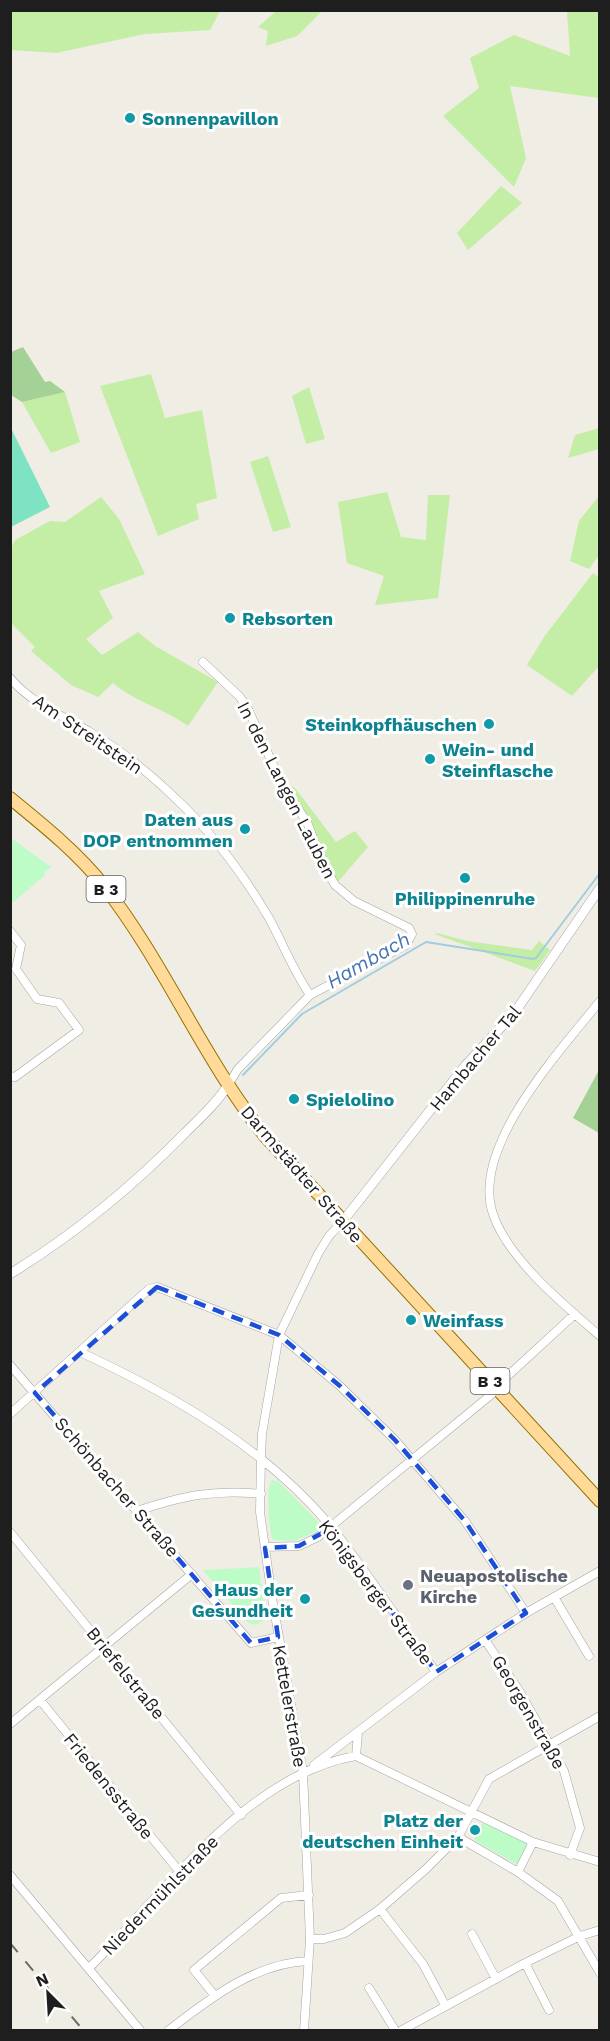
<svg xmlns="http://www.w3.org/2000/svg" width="610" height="2041" font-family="'Work Sans',sans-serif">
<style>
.grass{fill:#c4eda6}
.forest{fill:#a3d196}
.park{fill:#befcc7}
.pitch{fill:#7de3c3}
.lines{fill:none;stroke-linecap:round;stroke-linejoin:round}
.stream{stroke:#a1cde0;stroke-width:2}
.minor-casing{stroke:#a5a5a5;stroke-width:9}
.tertiary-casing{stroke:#a5a5a5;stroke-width:10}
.primary-casing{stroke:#987000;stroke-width:14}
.minor{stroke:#fff;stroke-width:8}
.tertiary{stroke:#fff;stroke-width:9}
.primary{stroke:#ffda99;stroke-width:12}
.rail{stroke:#6c6c6c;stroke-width:2;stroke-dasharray:12 12;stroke-linecap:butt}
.marked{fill:none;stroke:#1d4ed8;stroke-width:4.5;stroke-dasharray:12 8;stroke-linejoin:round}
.culture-dot{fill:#0f9aa8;stroke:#fff;stroke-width:2}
.worship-dot{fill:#6b7280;stroke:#fff;stroke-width:2}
.labels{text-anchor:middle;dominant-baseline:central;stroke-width:6;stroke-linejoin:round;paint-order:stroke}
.shield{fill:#fff;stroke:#626262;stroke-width:1.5}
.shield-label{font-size:16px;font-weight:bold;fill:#1e1e1e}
.culture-label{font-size:18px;font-weight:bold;fill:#0d838f;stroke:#fff;text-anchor:start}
.street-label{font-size:18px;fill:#1e1e1e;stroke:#fff}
.worship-label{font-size:18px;font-weight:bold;fill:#5b616d;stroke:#fff;text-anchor:start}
.water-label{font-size:20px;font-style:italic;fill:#4574b3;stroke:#fff}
</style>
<rect width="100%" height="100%" fill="#f0ede4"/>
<path class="grass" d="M11,10H220V11L210,30L145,34L56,53L11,50Z
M276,11V10L322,11L297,36L266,46L268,31L258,27Z
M567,11H599V98L510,86L526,158L514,187L443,116L479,88L470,58L514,35L570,56Z
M501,186L522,203L468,250L457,233Z
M151,374L165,418L202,410L217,498L196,504L199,519L158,536L100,386Z
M309,387L325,439L306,444L292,396Z
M65,392L80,442L51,453L22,402Z
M599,428V449L568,458L575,435Z
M268,456L291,527L273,532L250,462Z
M387,492L401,537L426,540L428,495H450L438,598L375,605L384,576L347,563L338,502Z
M599,496V555L589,569L570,561L579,521Z
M101,497L119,519L145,574L99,591L113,618L86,639L102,655L138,632L155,646L218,682L188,726C165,709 135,702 113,683L98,697L71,685L31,651L35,647L11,623V548L15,540L50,521L65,522Z
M593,573L599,577V666L572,696L527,665L544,637Z
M284,782L295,788L336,842L355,831L368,847L337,883Z
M437,933L467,941L532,950L539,941L550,950L535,971L435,934Z"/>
<path class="forest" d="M23,347L45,382L50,381L65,392L22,402L11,395V352Z
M599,1070V1133L573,1118Z"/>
<path class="park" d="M11,838L51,867L44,873L45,875L11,904Z
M272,1480L278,1481L320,1524L318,1531L294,1541L273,1540C269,1531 265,1488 272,1480Z
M259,1567L265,1616L262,1622L254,1625L247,1622L203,1570Z
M483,1823L529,1843L518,1865L474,1840Z"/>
<path class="pitch" d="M11,428L50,507L11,527H10Z"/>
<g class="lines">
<path class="stream" d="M243,1075L302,1014L426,942L533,959L536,958L600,873"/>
<g class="minor-casing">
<path id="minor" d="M203,662L240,697L249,711L283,787L307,822L322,862L335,885L354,901L409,928L412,934L406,945L310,995L238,1069L228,1085
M10,678C31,703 63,716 90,732C119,749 148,772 173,796C211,831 243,874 269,918C283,944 293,970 310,995
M10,931L21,945L16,969L37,999L59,1003L79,1030L15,1077L10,1076
M600,1001C561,1050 470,1147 493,1214C508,1259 564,1305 600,1336
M80,1352C173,1395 266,1448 332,1528C369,1574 401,1625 436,1672
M10,1365L251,1643L278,1637
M10,1414L149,1289L157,1287L279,1335L340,1386L395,1440L465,1521L526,1613
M137,1511C182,1496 214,1489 261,1494
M10,1532L241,1815
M265,1547L299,1546L318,1537L492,1394L500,1383L575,1314
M554,1597L589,1656
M485,1640L520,1692L564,1771L580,1828L570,1855
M40,1700L179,1871
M10,1724L192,1574
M356,1756L358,1733
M314,1765L436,1672L526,1613L600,1571
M458,1837L518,1872L558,1901L600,1973
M518,1872L533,1842
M10,1875L140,2030
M380,1909L423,1964L445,2005
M472,1934L496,1979
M310,1939H324L345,1933L380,1909L426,1869L458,1837L489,1779L600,1716
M525,1963L549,2010
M89,1968C165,1894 245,1775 356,1756L533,1842L600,1862
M369,1988L395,2030
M215,1996L194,1970L281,1898L309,1895
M169,2030C209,1999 255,1963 308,1961
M304,2030L310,1939L303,1772L272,1598L260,1512L261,1457L262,1434L279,1335L318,1254L329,1236L343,1221
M402,2030L525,1963L580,1936L600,1930"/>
</g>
<g class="tertiary-casing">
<path id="tertiary" d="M343,1221L465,1066L515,1012L600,888
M10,1274C75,1234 132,1187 185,1133C200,1118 217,1103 228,1085"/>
</g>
<g class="primary-casing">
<path id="primary" d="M10,798C43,825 78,853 104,886C165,964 203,1059 265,1136L600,1501"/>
</g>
<use href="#minor" class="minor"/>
<use href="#tertiary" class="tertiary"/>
<use href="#primary" class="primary"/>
<path class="rail" d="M10,1943L83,2030"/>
</g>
<path class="marked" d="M157,1287L279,1335L340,1386L395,1440L465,1521L526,1613L436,1672L331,1528L299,1546L265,1548L278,1637L251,1643L35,1393Z"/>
<g class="culture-dot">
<circle cx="130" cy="118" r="6"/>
<circle cx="230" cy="618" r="6"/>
<circle cx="489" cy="724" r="6"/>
<circle cx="430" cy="759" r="6"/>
<circle cx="245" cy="829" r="6"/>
<circle cx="465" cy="878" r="6"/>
<circle cx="294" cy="1099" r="6"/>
<circle cx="411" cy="1320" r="6"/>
<circle cx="305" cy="1599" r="6"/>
<circle cx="475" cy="1830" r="6"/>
</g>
<circle class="worship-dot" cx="408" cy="1585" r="6"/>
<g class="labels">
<g class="shield">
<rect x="86.5" y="876" width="39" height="26" rx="4.5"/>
<rect x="470.5" y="1368" width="39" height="26" rx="4.5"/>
</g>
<g class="shield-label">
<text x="106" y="889">B 3</text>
<text x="490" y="1381">B 3</text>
</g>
<g class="culture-label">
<text x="142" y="118">Sonnenpavillon</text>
<text x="242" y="618">Rebsorten</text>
<text x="477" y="724" text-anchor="end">Steinkopfhäuschen</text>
<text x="442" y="749">Wein- und<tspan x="442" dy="21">Steinflasche</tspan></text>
<text x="233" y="819" text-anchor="end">Daten aus<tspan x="233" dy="21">DOP entnommen</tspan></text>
<text x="465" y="898" text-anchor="middle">Philippinenruhe</text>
<text x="306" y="1099">Spielolino</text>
<text x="423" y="1320">Weinfass</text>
<text x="293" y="1589" text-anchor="end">Haus der<tspan x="293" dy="21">Gesundheit</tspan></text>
<text x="463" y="1820" text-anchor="end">Platz der<tspan x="463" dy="21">deutschen Einheit</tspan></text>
</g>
<g class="street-label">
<text transform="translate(88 734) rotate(34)">Am Streitstein</text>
<text transform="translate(287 790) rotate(63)">In den Langen Lauben</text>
<text transform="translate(475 1058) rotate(-50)">Hambacher Tal</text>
<text transform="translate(302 1174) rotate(49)">Darmstädter Straße</text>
<text transform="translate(117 1487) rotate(49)">Schönbacher Straße</text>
<text transform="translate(376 1592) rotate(53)">Königsberger Straße</text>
<text transform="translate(126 1673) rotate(51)">Briefelstraße</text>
<text transform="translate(290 1706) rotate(80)">Kettelerstraße</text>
<text transform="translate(529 1712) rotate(60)">Georgenstraße</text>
<text transform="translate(109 1786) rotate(51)">Friedensstraße</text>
<text transform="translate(160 1895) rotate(-46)">Niedermühlstraße</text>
</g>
<g class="worship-label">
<text x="420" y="1575">Neuapostolische<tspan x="420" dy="21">Kirche</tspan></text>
</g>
<g class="water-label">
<text transform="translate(368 960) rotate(-30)">Hambach</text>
</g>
</g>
<rect width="610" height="2041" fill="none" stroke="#1e1e1e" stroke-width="24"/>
<g transform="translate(48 1993) rotate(336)" stroke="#ffffff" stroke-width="4.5" paint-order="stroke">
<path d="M0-4.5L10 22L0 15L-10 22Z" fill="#1e1e1e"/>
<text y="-9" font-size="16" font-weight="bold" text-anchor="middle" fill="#1e1e1e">N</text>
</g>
</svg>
